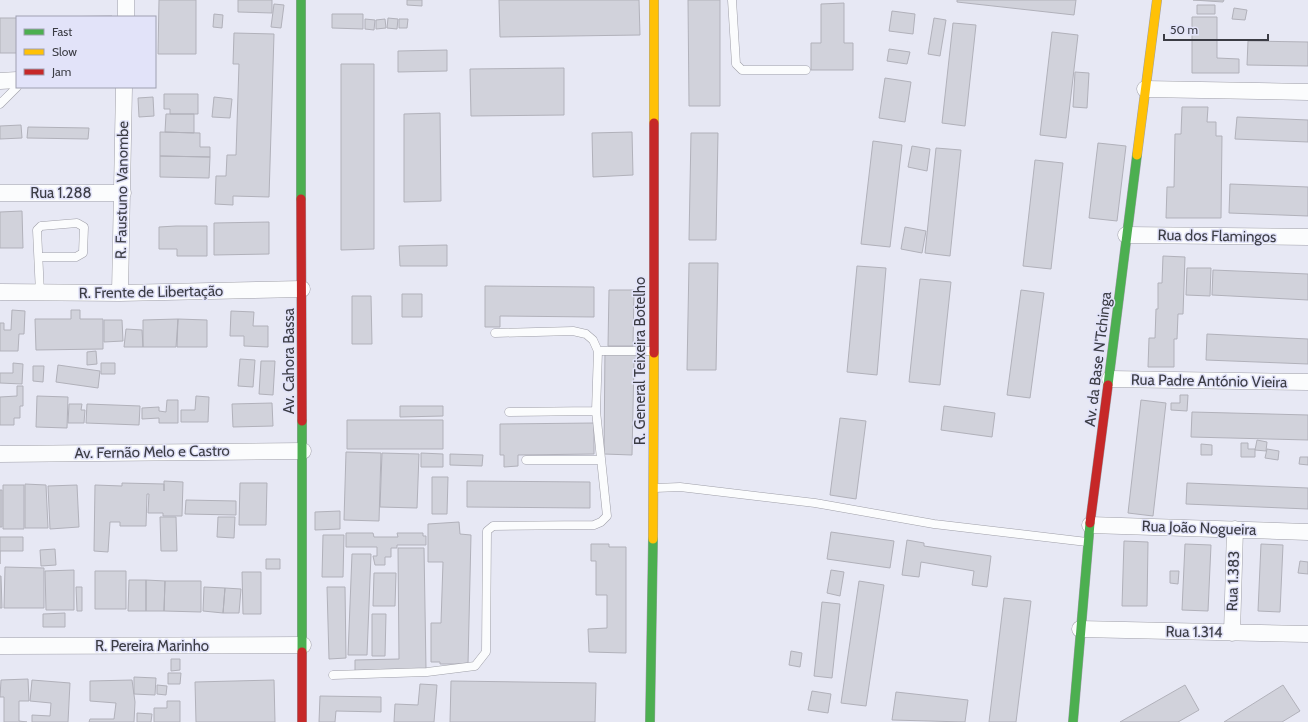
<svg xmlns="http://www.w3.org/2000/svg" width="1308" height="722" font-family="Cabin,sans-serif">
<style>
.building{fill:#d1d2db;stroke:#b1b1ba}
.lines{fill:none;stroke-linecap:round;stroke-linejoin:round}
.lane-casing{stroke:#9f9fa8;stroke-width:9}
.street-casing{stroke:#9f9fa8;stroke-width:17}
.fast-casing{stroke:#9f9fa8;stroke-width:10}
.slow-casing{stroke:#9f9fa8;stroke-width:10}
.jam-casing{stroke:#9f9fa8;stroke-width:10}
.lane{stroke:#fbfcfd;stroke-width:8}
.street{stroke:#fbfcfd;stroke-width:16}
.fast{stroke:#4caf50;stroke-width:9}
.slow{stroke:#ffc107;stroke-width:9}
.jam{stroke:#c62828;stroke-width:9}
.labels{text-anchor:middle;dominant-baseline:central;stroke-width:3;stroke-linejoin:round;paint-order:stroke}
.street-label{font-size:15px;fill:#3b3c44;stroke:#e2e3f9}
</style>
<rect width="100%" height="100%" fill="#e7e8f4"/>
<path class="building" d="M159,0H196V54H158Z
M238,0H272V13L238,12Z
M407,0H422V6L407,5Z
M499,0H639L640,35L500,37Z
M688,0H720V106H689Z
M957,0H1076L1074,15L957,2Z
M1193,0H1224L1223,2Z
M844,3V43H853V70H811V43H821V4Z
M274,4L284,5L281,28L271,27Z
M1197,5H1215V14H1197Z
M1234,8L1247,10L1245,20L1232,19Z
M892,11L915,14L913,34L889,31Z
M214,14L223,15L222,28L213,27Z
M332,14H363V29L332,28Z
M112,16V17H51Z
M1192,17H1217V58L1239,59V73H1192Z
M0,18H17V53H0Z
M388,18L398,19L397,29L387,28Z
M934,18L946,20L940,56L928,54Z
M365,19L375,20L374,30L365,29Z
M385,19L386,28L376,29V20Z
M399,19H408L407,28H399Z
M953,23L976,25L965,126L942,123Z
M1052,32L1078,35L1066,138L1040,135Z
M234,33L274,34L269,197L233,196V205L215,204L216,176H226L227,155H236L239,64H233Z
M1248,41L1308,42V66L1247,65Z
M889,49L910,52L907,64L887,61Z
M447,50V71L398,72V51Z
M341,64H374V249L341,250Z
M564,68V115L471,116L470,69Z
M1075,72L1089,73L1087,108L1073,107Z
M885,78L911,82L905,122L879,118Z
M164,94H198V114H170V109H164Z
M153,97L154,116L139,117L138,98Z
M214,97L232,99L230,118L212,117Z
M1182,107H1208L1207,122H1216V136H1222L1221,218H1166L1167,187H1174L1175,134H1181Z
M440,113L441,201L404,202V114Z
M166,114H194V133L165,132Z
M1237,117L1308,120V142L1235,139Z
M21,125L22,138L0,139V126Z
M28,127L89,128L88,139L27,138Z
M160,132L200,133V147H210V157L160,156Z
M632,132L633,175L593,177L592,133Z
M691,133H718L716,240H689Z
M873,141L902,145L890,247L861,244Z
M1098,143L1126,146L1117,221L1089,218Z
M912,146L930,149L927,171L908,167Z
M936,148L961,150L950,256L925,253Z
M160,156L210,157L209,178L160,177Z
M1035,160L1063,163L1051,269L1023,266Z
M1230,184L1308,187V216L1229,213Z
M22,211L23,248H0V212Z
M269,222V254L214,255V223Z
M176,226H207V256H177V249H159V227Z
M905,227L926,231L922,253L901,249Z
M447,245V266H400L399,246Z
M1163,256L1185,257L1183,314H1178L1177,339H1174V367H1148L1149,338H1155L1156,309H1158V283H1162Z
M689,263H718L716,370H687Z
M857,266L886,268L877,375L847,372Z
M1187,268H1211L1210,296L1186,295Z
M1213,270L1308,274V300L1212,295Z
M920,279L951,282L940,385L909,382Z
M485,286L594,287V317L500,316V327H485Z
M609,290H634L633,346H608Z
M1021,290L1044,293L1030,398L1007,395Z
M402,294H422V317H402Z
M352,296H371L372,344H352Z
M12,310L25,311L24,334H19L18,351H0V323H4V330H11Z
M71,310H80V319H103V349L36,350L35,319H71Z
M231,311L254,312L253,326H268V347L244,346V336H230Z
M178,319L207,320V347H177Z
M178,319L176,347H143V320Z
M104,320H122L123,341L104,342Z
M126,329L142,330L143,347H124Z
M1207,334L1308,339V364L1206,360Z
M605,348H639V362H634L632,455L604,454Z
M96,351L97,364L87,365V352Z
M240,359L255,360L253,387L238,386Z
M261,361H275L273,395L259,394Z
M13,363L23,364L22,384L0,383V373H13Z
M101,363H115V374H101Z
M58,365L100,371L98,388L56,382Z
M33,366H44L43,382L33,381Z
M17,386H23V406H20V418H14V425H0V397L17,396Z
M1180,395H1188L1187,411L1171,410V403H1180Z
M37,396L68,397L67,428L36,427Z
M196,396L209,397L208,422H181V410H195Z
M167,400H178V423H159V418L142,419V408L159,407V411L166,412Z
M1141,400L1166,403L1153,516L1128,513Z
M272,403L273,426L233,427L232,404Z
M69,404H82L81,410H85L84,423H68Z
M87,404L140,406L139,425L86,423Z
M400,406H443V416L400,417Z
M944,406L995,413L992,437L941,430Z
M1192,412L1308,415V440L1191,437Z
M840,418L866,421L856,499L830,495Z
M347,420H443V449H347Z
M594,423V454L518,455V466L504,467V455H500V424Z
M1257,440L1267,442L1266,451L1255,450Z
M1241,443H1248V449H1255V457H1241Z
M1201,444L1212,445V455H1201Z
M1267,449L1279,451L1278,460L1265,458Z
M346,452L381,453L379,521L344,520Z
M382,453L419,454L417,508L380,507Z
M421,453L443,454V467H421Z
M450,454L483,455L482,466L450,465Z
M1300,457H1308V465L1299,464Z
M432,477H448L447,514H432Z
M164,481L183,482L182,516H163V513H148L149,494H147L146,526H120V522H110L108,552L94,551L95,485L122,486V483L164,484V491Z
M467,481L590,482V508L467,507Z
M240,483H267L266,525H239Z
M1187,483L1308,488V509L1186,504Z
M25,484L46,485L48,528H25Z
M3,485H24V529H3Z
M77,485L79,527L50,529L48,486Z
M0,490H2V527H0Z
M186,500L236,501V515L185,514Z
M340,511V529L315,530V512Z
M160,517H176L177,551H161Z
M218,517H235L234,538L217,537Z
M459,522L460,534L471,535L468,664H440V662H431V623H441L443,562H428V524Z
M831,532L894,541L890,568L827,559Z
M346,533H373L374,537H398L397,533H423V536H426V545H397V548H391V557H385V565H375L373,556H377V547H346Z
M323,535H344L343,577H322Z
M0,537H23V551H0V564Z
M907,540L924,543V546L991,556L987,587L972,585L974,571L921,562L919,577L902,575Z
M1124,541L1148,542L1147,606H1122Z
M591,544H609V547H626V653L589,652L588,629L607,628V595H596V561H591Z
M1185,544L1211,545L1208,611L1182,610Z
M1261,544L1283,545L1280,612L1258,611Z
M398,548H424L426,669L355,671V660L399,659Z
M55,549L56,565L41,566L40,550Z
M352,554H371L367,655H348Z
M266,559H280V569H266Z
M1300,561L1308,562V574L1298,573Z
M5,567L44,568V608H4Z
M74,570V610H46L45,571Z
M831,570L844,572L840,596L827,593Z
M95,571H126V609H95Z
M1170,571H1179L1178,584L1170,583Z
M242,572H261V614H243Z
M374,573H396L395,606H373Z
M0,576H1L2,608H0Z
M129,580H146V611H128Z
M146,580L165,581L164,611H146Z
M165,581H201V612L164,611Z
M859,581L884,585L866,706L841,703Z
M76,587H82V611H77Z
M204,587L225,588L223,613L203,611Z
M327,587H345L346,658L329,659Z
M225,588L241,589L239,613H223Z
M1004,598L1031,601L1016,722H989Z
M822,602L840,604L832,678L814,676Z
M65,613V627H43V614Z
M372,614H386L385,656H372Z
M791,651L802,653L800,667L789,665Z
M171,659H180V670L171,671Z
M168,673H181L180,684H168Z
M134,677L156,678L155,695L134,694Z
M28,679L29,701H19V721L27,722H4V697H0L1,680Z
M32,680L70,683L68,722H32V715L50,716L51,703L30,701Z
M132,680L135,702L134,722H89L90,719H114L116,703L90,701V681Z
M274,680L275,722H196L195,682Z
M451,681L596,683L595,722H450Z
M420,684L437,685L434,722H394L395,704L418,705Z
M157,685L167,686L166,695L157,694Z
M1185,685L1199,710L1178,722H1120Z
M1283,685L1300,711L1282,722H1224Z
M812,691L831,694L828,713L808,710Z
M896,692L968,700L965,722L892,720Z
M320,696L381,697V712L336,711L335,722H319Z
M167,701H180V722H154V708H167Z
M137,713L152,714L151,722H137Z"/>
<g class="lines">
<g class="lane-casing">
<path id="lane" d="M732,0L736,64L742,70H806
M0,104L17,87
M39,257H76L83,253L84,227L77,223L41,226L37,230L40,293
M598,351H653
M509,412L596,411
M526,460H601
M655,488L680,487L815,503L934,524L1087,542
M333,675L427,672L475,666L486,652L487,531L493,526L594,525L601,522L607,516L596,411L598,351L593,340L586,334L573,331L495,333"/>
</g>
<g class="street-casing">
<path id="street" d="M126,17V0
M0,81L17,80
M1145,89L1308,92
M0,193H123
M1126,235L1308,237
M0,292L120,293L302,289
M120,293L124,87
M1110,379L1308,382
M0,454L303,451
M1090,525L1308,532
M1080,629L1308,634
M1232,633L1235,529
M0,646L303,645"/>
</g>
<g class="fast-casing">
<path id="fast" d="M301,0V199
M1108,385L1137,155
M302,421V652
M650,722L653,539
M1073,722L1090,523"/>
</g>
<g class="slow-casing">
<path id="slow" d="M654,0V123
M1137,155L1157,0
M653,539L654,353"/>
</g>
<g class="jam-casing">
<path id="jam" d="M654,123V353
M301,199L302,421
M1090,523L1108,385
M302,652V722"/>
</g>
<use href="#lane" class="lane"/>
<use href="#street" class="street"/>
<use href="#fast" class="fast"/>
<use href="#slow" class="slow"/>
<use href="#jam" class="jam"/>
</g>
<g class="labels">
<g class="street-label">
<text transform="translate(122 190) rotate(-89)">R. Faustuno Vanombe</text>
<text x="61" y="193">Rua 1.288</text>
<text transform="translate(1217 236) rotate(1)">Rua dos Flamingos</text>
<text transform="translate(151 292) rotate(-1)">R. Frente de Libertação</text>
<text transform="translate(1098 359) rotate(-83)">Av. da Base N'Tchinga</text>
<text transform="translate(289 361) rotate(-90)">Av. Cahora Bassa</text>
<text transform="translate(640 361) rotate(-90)">R. General Teixeira Botelho</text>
<text transform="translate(1209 381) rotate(1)">Rua Padre António Vieira</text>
<text transform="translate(152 452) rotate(-1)">Av. Fernão Melo e Castro</text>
<text transform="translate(1199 528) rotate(2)">Rua João Nogueira</text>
<text transform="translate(1233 581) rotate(-88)">Rua 1.383</text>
<text transform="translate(1194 632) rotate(1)">Rua 1.314</text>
<text x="152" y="646">R. Pereira Marinho</text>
</g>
</g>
<rect x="16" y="16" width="140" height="72" fill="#e2e3f9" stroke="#9fa0b1"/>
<rect x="24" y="29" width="20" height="6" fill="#4caf50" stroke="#9fa0b1"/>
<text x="52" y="36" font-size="12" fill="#3b3c44">Fast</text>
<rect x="24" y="49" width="20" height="6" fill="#ffc107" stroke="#9fa0b1"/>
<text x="52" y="56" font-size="12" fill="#3b3c44">Slow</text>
<rect x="24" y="69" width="20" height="6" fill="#c62828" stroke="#9fa0b1"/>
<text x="52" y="76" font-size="12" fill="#3b3c44">Jam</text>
<path d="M1164 34v6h104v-6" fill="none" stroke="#3b3c44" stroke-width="2"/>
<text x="1170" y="34" font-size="12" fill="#3b3c44" stroke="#e2e3f9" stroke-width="3" paint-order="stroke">50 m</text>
</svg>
